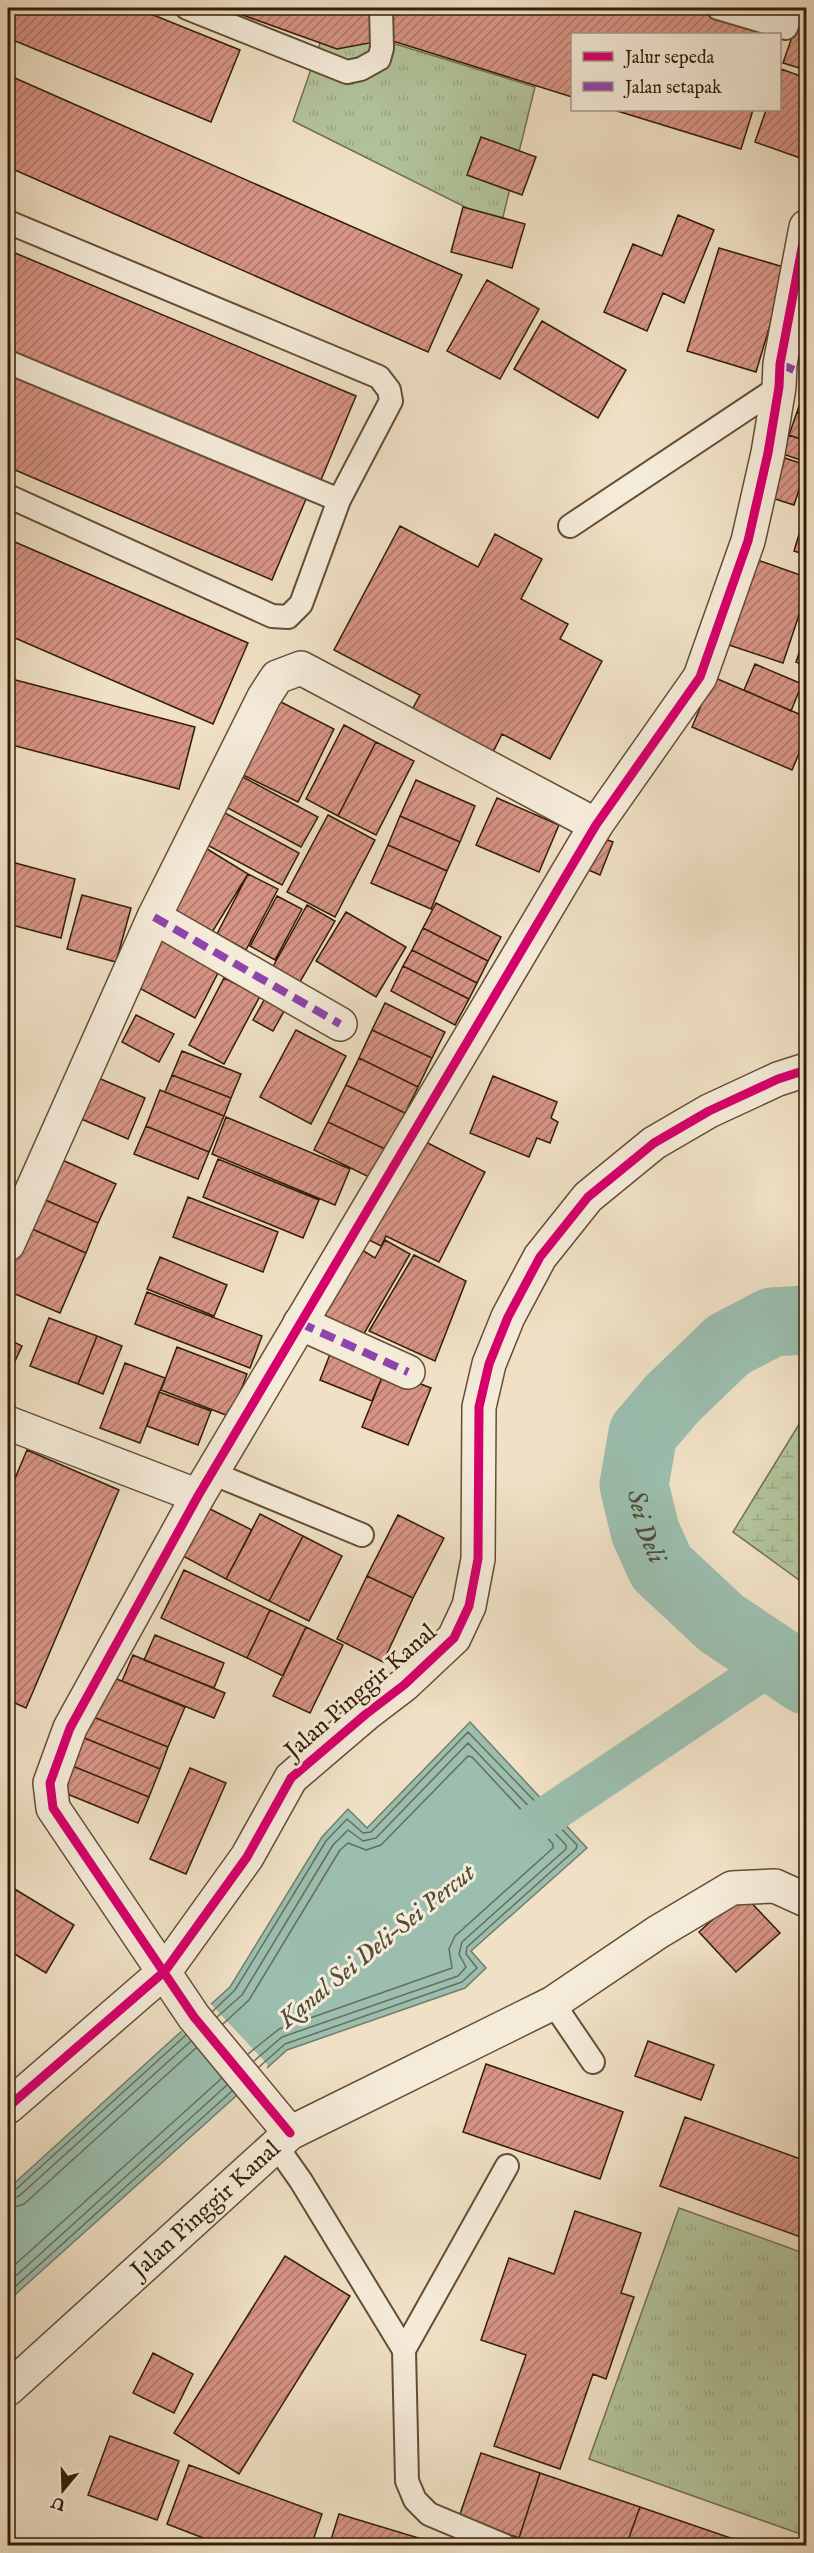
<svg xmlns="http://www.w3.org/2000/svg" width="814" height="2553" font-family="'IM FELL English',serif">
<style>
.grass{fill:url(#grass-tufts);stroke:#727050;stroke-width:1.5}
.wetland{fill:url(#wetland-marsh);stroke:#727050;stroke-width:1.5}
.water{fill:#9bbeae;stroke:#717e6b;stroke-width:1.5}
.pier{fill:#f0e0c5}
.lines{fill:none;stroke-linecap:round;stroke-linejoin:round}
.shore{stroke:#666e5a;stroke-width:1.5}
.canal{stroke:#9bbeae;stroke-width:40}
.river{stroke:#9bbeae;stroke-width:69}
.building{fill:url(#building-hatch);stroke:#321e07;stroke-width:1.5}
.service-casing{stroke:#624e36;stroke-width:26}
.minor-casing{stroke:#624e36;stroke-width:36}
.service{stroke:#f5ebd9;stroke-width:22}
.minor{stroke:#f5ebd9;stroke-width:33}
.quiet{stroke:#8e44ad;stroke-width:8;stroke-dasharray:15 8;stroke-linecap:butt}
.cycleway-casing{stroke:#f5ebd9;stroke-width:13}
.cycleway{stroke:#d6006c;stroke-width:9}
.labels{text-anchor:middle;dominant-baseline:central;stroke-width:6;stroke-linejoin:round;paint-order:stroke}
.street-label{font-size:24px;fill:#321e07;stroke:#f5ebd9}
.water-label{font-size:26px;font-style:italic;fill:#524e39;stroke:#f5ebd9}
</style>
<defs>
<pattern id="grass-tufts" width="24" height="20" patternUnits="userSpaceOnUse" patternTransform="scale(1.5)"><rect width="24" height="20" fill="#b2c39a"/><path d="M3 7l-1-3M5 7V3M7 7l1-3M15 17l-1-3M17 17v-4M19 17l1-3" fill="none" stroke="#9aa783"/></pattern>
<pattern id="wetland-marsh" width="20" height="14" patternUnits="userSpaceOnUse" patternTransform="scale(1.5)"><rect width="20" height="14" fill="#b2c39a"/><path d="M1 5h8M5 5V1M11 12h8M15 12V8" fill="none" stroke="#9aa783"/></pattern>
<pattern id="building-hatch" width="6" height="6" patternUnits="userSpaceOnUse" patternTransform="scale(1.5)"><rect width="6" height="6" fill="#d79485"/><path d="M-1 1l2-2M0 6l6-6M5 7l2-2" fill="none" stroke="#af786b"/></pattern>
</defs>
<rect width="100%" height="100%" fill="#f0e0c5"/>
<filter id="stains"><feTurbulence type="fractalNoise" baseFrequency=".00333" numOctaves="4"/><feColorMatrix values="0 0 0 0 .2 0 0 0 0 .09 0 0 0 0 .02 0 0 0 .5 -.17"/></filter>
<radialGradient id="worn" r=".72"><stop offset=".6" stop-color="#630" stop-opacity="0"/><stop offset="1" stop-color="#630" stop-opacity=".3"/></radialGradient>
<path class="grass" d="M327,23L535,87L501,225L293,121Z
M679,2208L806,2254V2536L589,2459Z"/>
<path class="wetland" d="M806,1413V1585L733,1532Z"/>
<path class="water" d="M470,1722L587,1848L471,1951L486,1968L465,1988L287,2050L8,2301V2189L230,1987L322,1837L348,1809L367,1828Z"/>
<path class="pier" d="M209,2002L267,2064V2072L243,2094L179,2029Z"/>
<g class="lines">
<path class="shore" d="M213,2011L235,1990L326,1841L347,1819L363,1833L371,1832L468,1732L577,1845L576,1849L467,1947L466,1954L477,1968L462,1982L285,2044L259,2067
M217,2017L242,1995L333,1845L348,1830L363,1841L376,1838L468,1743L566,1845V1849L462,1942L459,1954L466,1967L458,1976L282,2037L254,2061
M223,2024L249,2000L340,1850L348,1843L366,1850L381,1845L468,1756L472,1757L553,1844V1848L455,1936L449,1949L452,1968L279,2029L248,2054
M8,2193L14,2191L186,2035
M8,2200L19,2196L191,2041
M8,2209L24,2204L196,2048
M8,2271L222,2078
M8,2283L227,2085
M8,2293L232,2091"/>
<path class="canal" d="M508,1842L777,1661"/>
<path class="river" id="s1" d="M806,1320L772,1322L728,1345L673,1398L643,1433L634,1485L645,1531L661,1567L721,1623L806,1680"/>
</g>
<path class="building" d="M8,8H136L240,50L211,122L8,38Z
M223,8H374L380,41L337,49Z
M393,8H699L776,31L775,34H572V97L383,38Z
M802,8L806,9V70L783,63Z
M781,69L806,78V149L803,159L755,142L766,110H780Z
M8,75L462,275L428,352L8,167Z
M614,110H753L741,149Z
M481,137L536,157L522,195L467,175Z
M463,207L525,224L512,268L451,252Z
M678,215L714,230L684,303L663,293L647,331L604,312L633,244L662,256Z
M719,248L787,268L756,372L687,351Z
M8,250L356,396L318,487L8,358Z
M487,280L539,309L500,379L447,351Z
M542,321L626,370L598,418L514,369Z
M8,372L306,499L272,580L8,467Z
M806,386V416L797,412Z
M797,412L806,416V441L789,435Z
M789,435L806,441V462L783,454Z
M785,458L806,465V489L800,487L794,505L772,498Z
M806,511V555L794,551Z
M400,526L478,567L495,534L542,559L521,599L568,624L560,639L602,661L550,759L502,734L493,752L406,721L420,695L334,650Z
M8,539L248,643L213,724L8,635Z
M749,557L806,577V594L783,663L720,642Z
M806,632V666L796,662Z
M755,664L802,684L791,711L744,690Z
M713,677L806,717V737L792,770L692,727Z
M8,678L195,727L179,789L8,744Z
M277,700L334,729L298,802L241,774Z
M344,725L376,742L338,816L306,799Z
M376,742L414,761L376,835L338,816Z
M241,776L318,817L301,847L224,806Z
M416,780L475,806L460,842L400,816Z
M497,798L559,825L539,872L476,845Z
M212,806L299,853L282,885L194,838Z
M328,815L375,840L335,917L287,892Z
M400,816L460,842L447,871L388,845Z
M597,836L613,842L600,875L584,868Z
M199,844L248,874L211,934L162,903Z
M388,845L447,871L431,909L371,883Z
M8,861L75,879L61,938L8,924Z
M248,874L278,889L246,950L217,934Z
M82,895L131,908L116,962L67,949Z
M277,896L302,909L275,960L250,946Z
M436,903L501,937L488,961L423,928Z
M307,905L335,921L297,987L270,972Z
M346,912L406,947L376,997L316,961Z
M423,928L488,961L477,983L412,950Z
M151,934L220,969L195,1018L126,981Z
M412,950L477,983L469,999L403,966Z
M403,966L469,999L455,1025L391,991Z
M224,978L260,996L224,1064L189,1045Z
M268,993L288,1004L273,1031L253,1020Z
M385,1003L445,1032L432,1058L372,1030Z
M136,1015L174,1034L159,1062L122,1042Z
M296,1030L346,1056L311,1124L260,1097Z
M372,1030L432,1058L418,1087L359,1058Z
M182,1051L241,1074L231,1098L172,1075Z
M359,1058L418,1087L405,1113L346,1085Z
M89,1074L145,1098L128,1139L72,1115Z
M172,1075L231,1098L224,1116L165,1092Z
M493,1076L557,1102L551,1118L558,1122L550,1143L537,1138L529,1157L470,1133Z
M346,1085L405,1113L387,1150L328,1122Z
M160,1090L224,1116L209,1152L146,1126Z
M226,1117L350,1169L335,1205L212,1154Z
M328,1122L387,1150L373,1179L314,1150Z
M146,1126L209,1152L198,1179L134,1154Z
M416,1137L485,1172L439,1262L386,1236L381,1246L365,1238Z
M51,1155L116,1184L98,1223L34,1195Z
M218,1159L319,1200L303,1238L203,1197Z
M34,1195L98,1223L86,1253L21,1224Z
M188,1197L278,1232L263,1272L173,1237Z
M21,1224L86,1253L60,1313L8,1291V1255Z
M385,1240L410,1254L358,1344L316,1321L359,1248L375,1258Z
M414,1255L466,1281L435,1361L369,1331Z
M160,1257L227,1285L214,1316L147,1289Z
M147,1292L262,1336L250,1368L135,1324Z
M49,1318L97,1336L78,1384L30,1366Z
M97,1336L122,1346L103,1394L78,1384Z
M8,1339L22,1346L8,1376Z
M177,1347L247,1374L231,1417L161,1390Z
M332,1349L385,1370L372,1401L320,1380Z
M125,1363L165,1378L140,1443L100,1428Z
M385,1370L431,1388L408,1445L362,1427Z
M159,1392L211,1411L198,1445L147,1426Z
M27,1450L119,1490L26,1708L8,1700V1495Z
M208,1508L252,1530L226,1579L183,1556Z
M260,1514L303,1536L269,1601L226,1579Z
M398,1515L444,1538L413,1598L367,1576Z
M303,1536L342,1556L309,1621L269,1601Z
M184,1570L270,1610L247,1658L161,1618Z
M367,1576L413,1598L383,1662L337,1639Z
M270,1610L306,1627L283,1676L247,1658Z
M306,1627L343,1645L310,1713L273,1696Z
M155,1635L224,1663L214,1688L144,1660Z
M133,1655L225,1693L214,1718L122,1681Z
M107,1675L185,1707L168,1747L91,1716Z
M91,1716L168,1747L160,1769L82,1737Z
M82,1737L160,1769L149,1797L70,1765Z
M70,1765L149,1797L138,1823L60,1791Z
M190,1768L226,1783L186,1874L150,1859Z
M8,1885L74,1925L46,1973L8,1950Z
M742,1893L780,1933L736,1972L699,1932Z
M648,2041L714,2065L701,2100L635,2076Z
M486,2064L623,2112L600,2179L463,2132Z
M685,2117L806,2161V2239L660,2186Z
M575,2211L641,2233L621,2293L634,2297L606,2379L593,2374L560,2469L494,2446L526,2355L481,2340L509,2258L554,2274Z
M285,2256L350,2296L239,2474L174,2433Z
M153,2353L193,2374L174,2413L133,2393Z
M110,2436L179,2461L157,2520L88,2495Z
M481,2453L540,2473L519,2538L459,2517Z
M189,2465L322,2514L311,2546H224L167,2524Z
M540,2473L640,2507L626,2546H542L519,2538Z
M640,2507L754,2546H626Z
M339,2514L445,2546H329Z"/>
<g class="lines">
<g class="service-casing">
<path id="service" d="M187,8L347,72L361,69L379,59L382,48L381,8
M718,8L786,28L793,8
M8,222L379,377L389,390L391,401L339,500L301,604L288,617L272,616L8,496
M8,362L339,500
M570,526L779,387
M212,1473L362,1535
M553,2003L593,2062
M275,2144L301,2181L404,2350L407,2481L415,2500L429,2514L505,2546
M404,2350L507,2166"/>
</g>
<g class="minor-casing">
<g id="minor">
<path d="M154,917L340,1024"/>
<path d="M8,1244L154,917L264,697L277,677L301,668L596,825"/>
<path d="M300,1323L408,1372"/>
<path d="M8,1423L198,1496"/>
<path d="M8,2107L165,1971L247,1857L291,1778L366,1714L404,1685L454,1638L469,1606L478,1559L479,1407L489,1364L508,1317L540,1257L588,1197L654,1143L709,1111L778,1079L806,1070"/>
<path d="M290,2133L194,2017L53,1808L50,1783L70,1728L198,1496L596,825L700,677L748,541L768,453L779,387L780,364L806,227"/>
<path id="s2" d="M8,2389L290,2133L553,2003L658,1932L732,1888L775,1886L806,1900"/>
</g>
</g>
<use href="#service" class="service"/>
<use href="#minor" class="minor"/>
<path class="quiet" d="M780,364L806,375
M154,917L340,1024
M300,1323L408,1372"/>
<g class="cycleway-casing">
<path id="cycleway" d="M8,2107L165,1971L247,1857L291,1778L366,1714L404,1685L454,1638L469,1606L478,1559L479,1407L489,1364L508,1317L540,1257L588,1197L654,1143L709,1111L778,1079L806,1070
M290,2133L194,2017L53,1808L50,1783L70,1728L198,1496L596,825L700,677L748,541L768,453L779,387L780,364L806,227"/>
</g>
<use href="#cycleway" class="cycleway"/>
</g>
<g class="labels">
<g class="street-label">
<text transform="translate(361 1692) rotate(-41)">Jalan Pinggir Kanal</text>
<text stroke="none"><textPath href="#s2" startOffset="267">Jalan Pinggir Kanal</textPath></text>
</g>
<g class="water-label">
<text stroke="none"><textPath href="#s1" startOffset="302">Sei Deli</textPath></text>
<text transform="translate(377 1946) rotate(-39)">Kanal Sei Deli–Sei Percut</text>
</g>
</g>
<rect width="814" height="2553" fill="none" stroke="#f0e0c5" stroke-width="30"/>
<rect x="9" y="9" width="796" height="2535" fill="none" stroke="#321e07" stroke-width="3"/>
<rect x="15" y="15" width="784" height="2523" fill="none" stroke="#321e07" stroke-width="1.5"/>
<rect x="571" y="33" width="210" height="78" fill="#f5ebd9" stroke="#a79985" stroke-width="1.5"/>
<rect x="583" y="52" width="30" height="9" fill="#d6006c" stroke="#a79985" stroke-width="1.5"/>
<text x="625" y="63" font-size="18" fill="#321e07">Jalur sepeda</text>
<rect x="583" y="82" width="30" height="9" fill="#8e44ad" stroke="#a79985" stroke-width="1.5"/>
<text x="625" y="93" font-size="18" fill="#321e07">Jalan setapak</text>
<g transform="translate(63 2490) rotate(199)" stroke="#f5ebd9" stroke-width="4.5" paint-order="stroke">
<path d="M0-4.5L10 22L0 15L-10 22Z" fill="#321e07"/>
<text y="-9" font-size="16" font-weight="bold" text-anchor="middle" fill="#321e07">U</text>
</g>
<rect width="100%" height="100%" filter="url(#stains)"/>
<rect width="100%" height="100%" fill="url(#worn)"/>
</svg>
